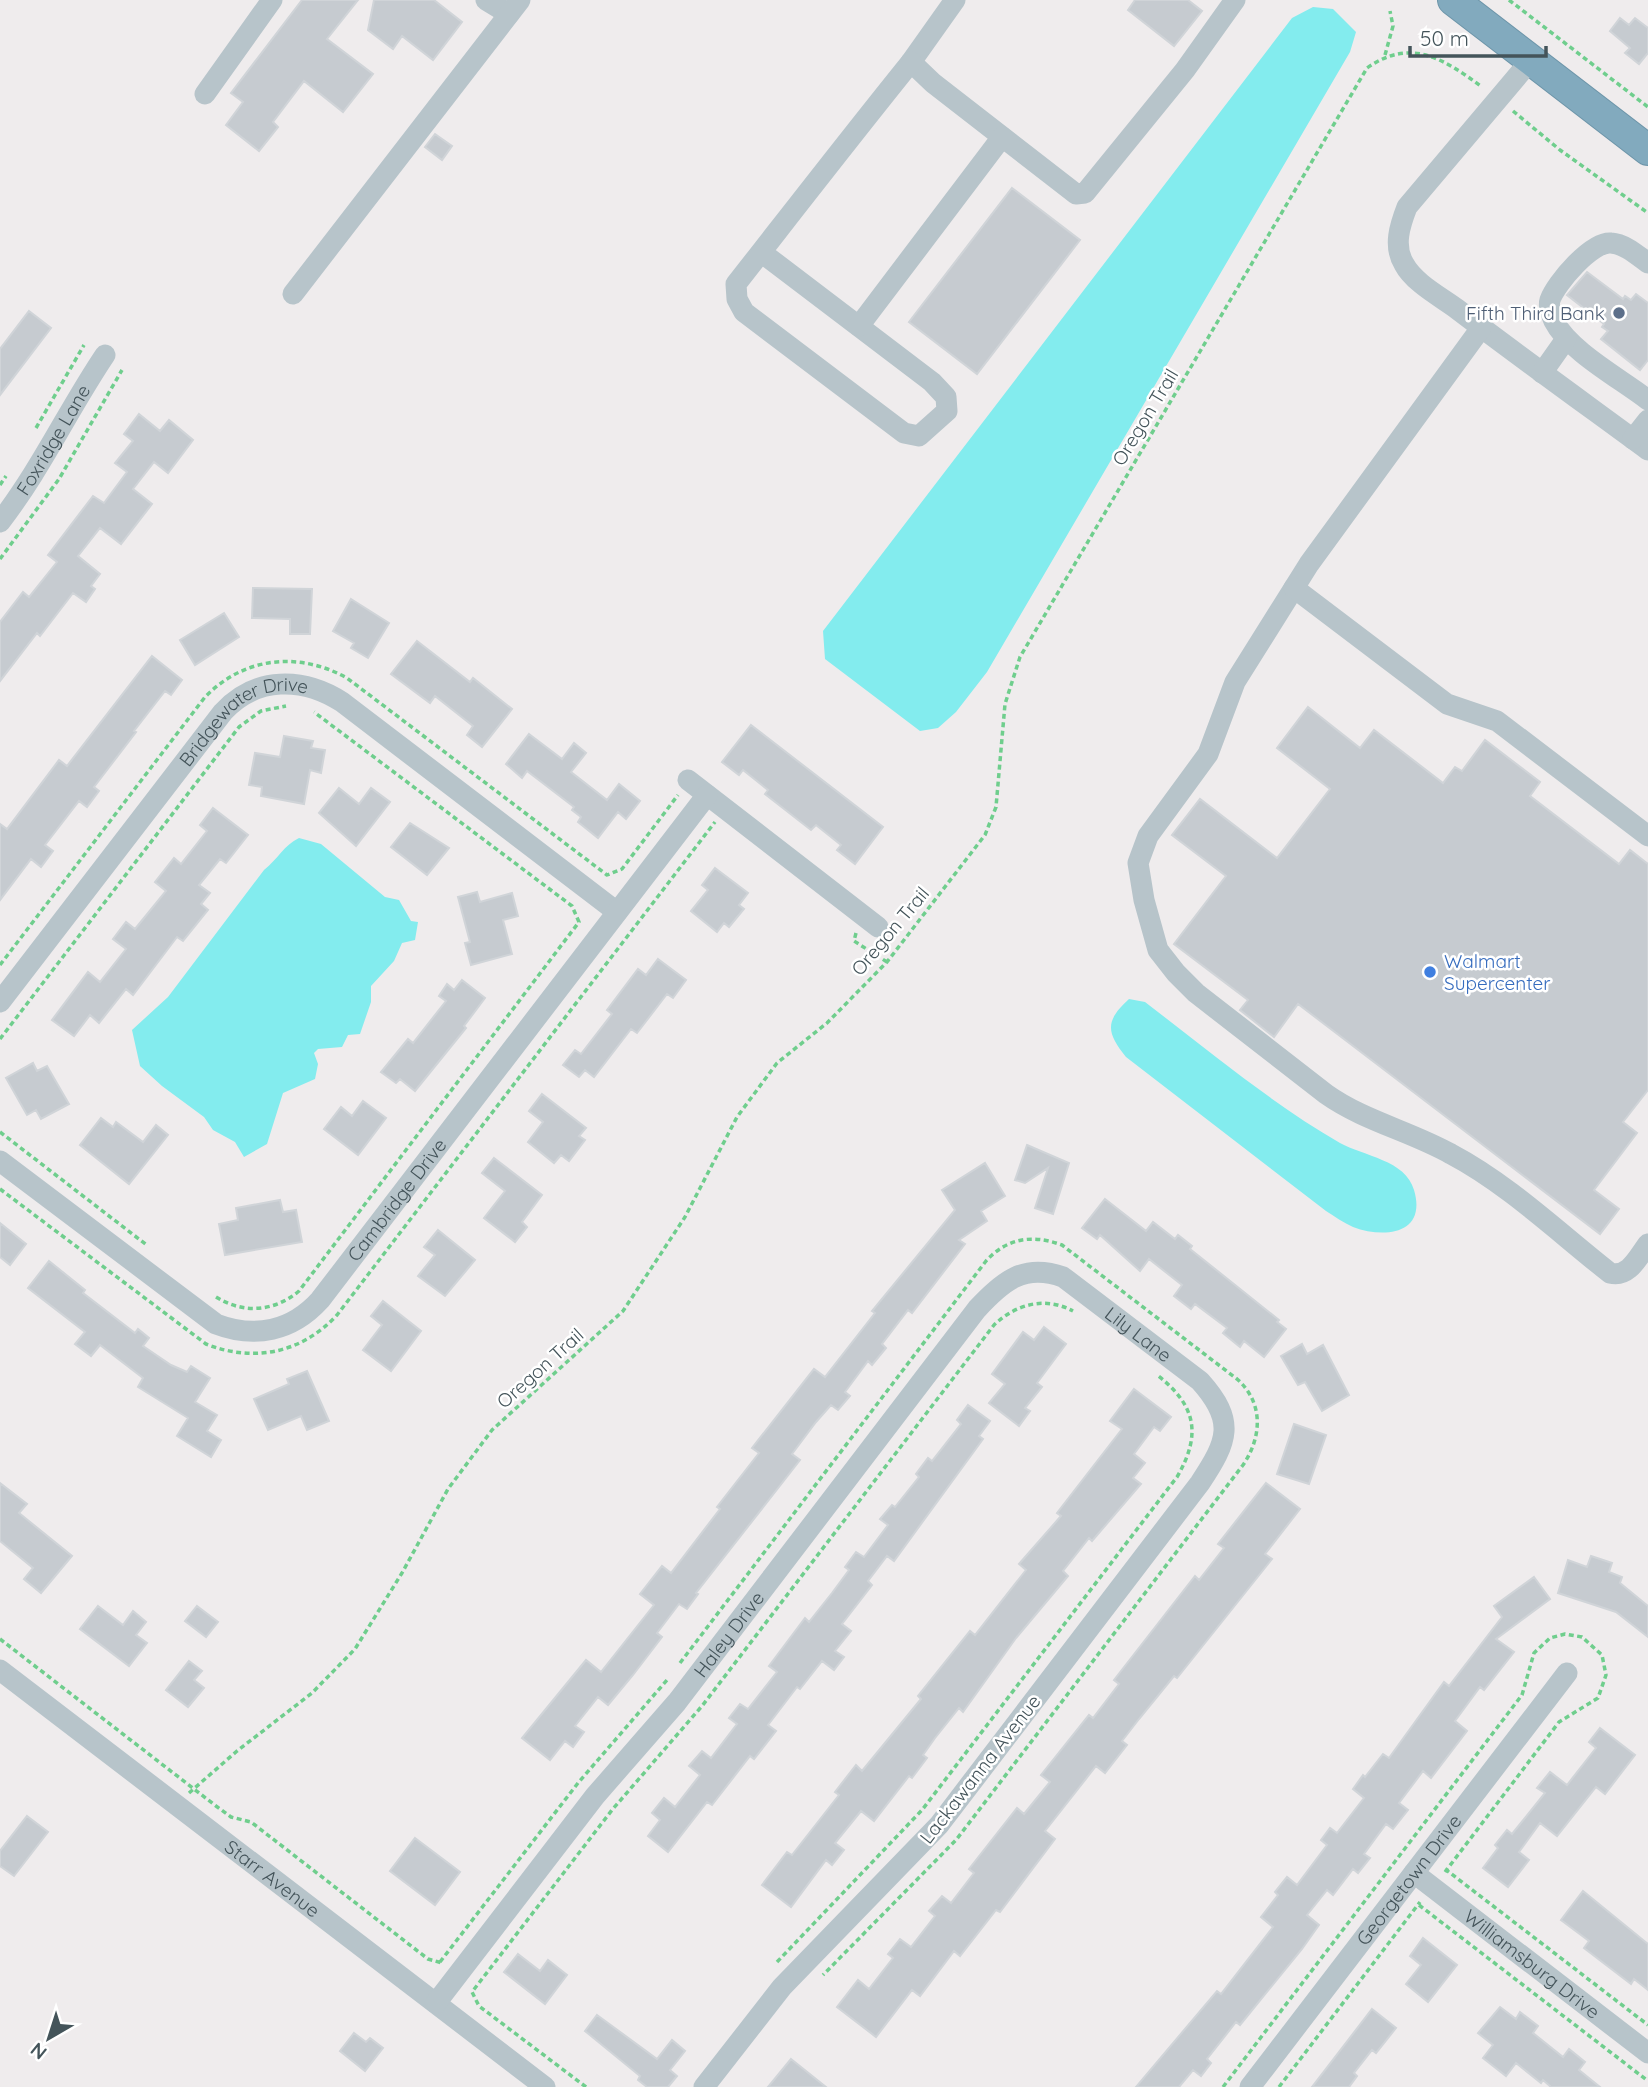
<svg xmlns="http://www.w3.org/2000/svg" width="1648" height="2087" font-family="Quicksand,sans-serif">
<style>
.water{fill:#83ecee}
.building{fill:#c6cbd0;stroke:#d0d4d8;stroke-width:2}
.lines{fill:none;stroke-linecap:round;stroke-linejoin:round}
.highway-casing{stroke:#6d95a9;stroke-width:32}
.path{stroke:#6fce8d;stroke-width:3.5;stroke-dasharray:5 3.5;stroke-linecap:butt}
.minor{stroke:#b7c4ca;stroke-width:21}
.highway{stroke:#82aabe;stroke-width:30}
.service-dot{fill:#5c6f8a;stroke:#fff;stroke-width:2.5}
.shop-dot{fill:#3f7fe0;stroke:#fff;stroke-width:2.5}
.labels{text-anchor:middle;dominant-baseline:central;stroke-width:5;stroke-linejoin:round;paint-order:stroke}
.service-label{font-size:19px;fill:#4e5e75;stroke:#fff;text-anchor:end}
.street-label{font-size:19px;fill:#44545a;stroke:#fff}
.shop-label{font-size:19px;fill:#366cbe;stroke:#fff;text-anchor:start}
</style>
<rect width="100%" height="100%" fill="#efeced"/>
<path class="water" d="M1313,7L1333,9L1356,32L1350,52L987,672L956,712L938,728L920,731L825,659L823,631L1292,18Z
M299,838L321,844L385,897L399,900L411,921L418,922L415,940L402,943L394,961L371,986V1002L360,1034L348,1035L342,1047L318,1049L314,1053L318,1064L315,1079L283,1093L267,1144L244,1157L235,1142L213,1130L204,1117L162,1086L140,1066L132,1030L168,997L264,870C278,859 284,845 299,838Z
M1129,999L1145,1002C1209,1051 1271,1103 1340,1143C1363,1156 1406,1160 1414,1190C1427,1234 1385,1239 1353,1227C1344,1223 1334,1216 1326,1211L1126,1057C1106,1032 1105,1021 1129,999Z"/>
<path class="building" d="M302,0H358L327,39L373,74L343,112L304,81L273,122L278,127L259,151L226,125L243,102L231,93Z
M374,0H434L462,22L433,60L402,36L393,49L368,30Z
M1135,0H1188L1202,11L1174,46L1128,10Z
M1620,18L1629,25L1635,18L1648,28V53L1639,64L1625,53L1630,48L1610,31Z
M435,134L452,146L442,160L425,147Z
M1012,188L1080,240L977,374L909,322Z
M1587,272L1623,299L1625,296L1631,300L1636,294L1648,303V360L1640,370L1601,339L1608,331L1602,327L1604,324L1567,295Z
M29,311L51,328L0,395V349Z
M139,414L160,431L169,420L193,440L168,473L154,462L133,489L152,504L121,544L100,528L78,556L100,574L91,586L95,589L86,602L73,593L40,636L37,633L0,681V622L23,592L29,597L57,562L48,555L93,496L104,503L127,472L115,463L133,441L124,434Z
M253,588L312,589L310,634H290V619L252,618Z
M351,599L389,623L368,658L351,648L354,643L333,631Z
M224,613L239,637L195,665L180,640Z
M417,641L470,682L473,678L512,709L482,747L467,735L473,726L435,696L430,703L391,674Z
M152,656L182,680L171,695L165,691L134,731L136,732L94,787L99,791L87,807L79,801L45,845L53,851L41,867L31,859L0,900V824L7,829L59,760L67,766Z
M1308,707L1360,748L1374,730L1443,783L1455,767L1462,771L1485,740L1540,782L1530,796L1619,864L1630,850L1648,864V1090L1623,1122L1637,1133L1594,1190L1619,1209L1600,1234L1298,1004L1274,1037L1240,1010L1248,1000L1174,944L1226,876L1172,835L1200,799L1277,858L1330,789L1277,748Z
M751,725L883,827L855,864L837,850L841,845L816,825L811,830L765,794L768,790L743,770L739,775L722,762Z
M529,734L562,759L574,743L586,753L571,772L607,800L619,784L640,801L626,819L618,812L598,838L578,822L581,817L572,810L574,807L527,771L522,778L506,764Z
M284,736L313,741L311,748L325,750L321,773L310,770L304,804L261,796L262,787L249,785L255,753L280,757Z
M339,788L359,804L371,788L390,802L356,846L319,813Z
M213,808L248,835L226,863L220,859L199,885L210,893L201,904L208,910L183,941L177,937L133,995L126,989L99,1023L90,1015L74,1036L52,1020L88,972L100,982L126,949L113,939L126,922L135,929L166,891L155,882L174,858L181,864L207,831L200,825Z
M410,823L449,848L427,875L391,847Z
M715,868L748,893L739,905L744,909L729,927L724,923L717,932L691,911L708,890L702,885Z
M477,892L480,902L512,893L518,916L503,920L512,954L471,965L465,943L470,942L458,897Z
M658,959L686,980L673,998L667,994L637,1033L631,1029L594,1077L585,1070L579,1077L563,1065L575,1050L581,1054L612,1014L607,1010L638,969L646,975Z
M462,980L485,998L464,1026L466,1028L415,1091L400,1079L396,1083L381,1072L408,1039L413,1043L446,1001L439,996L447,984L454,990Z
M33,1063L37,1071L47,1066L69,1104L41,1119L36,1110L27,1115L6,1078Z
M542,1094L586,1128L579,1136L585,1140L569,1161L561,1155L554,1163L528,1142L543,1122L529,1111Z
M363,1101L386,1118L358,1155L324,1129L341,1107L352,1116Z
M101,1118L113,1127L116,1122L143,1142L156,1125L168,1135L129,1184L80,1145Z
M1027,1145L1069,1163L1053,1214L1035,1208L1048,1168L1025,1183L1015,1180Z
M494,1158L542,1195L522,1222L527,1227L515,1242L484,1218L505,1191L482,1173Z
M985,1163L1005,1196L981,1211L987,1221L959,1240L965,1244L912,1313L908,1310L882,1344L886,1348L872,1365L868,1361L845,1392L850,1396L838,1410L831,1405L816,1422L792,1454L800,1460L696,1593L698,1594L687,1609L679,1604L657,1633L662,1637L633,1675L608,1705L598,1697L575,1726L584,1732L573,1747L565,1741L550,1760L522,1738L586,1660L601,1672L654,1605L640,1594L662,1566L671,1573L720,1509L717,1507L759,1453L752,1448L814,1369L825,1377L875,1313L872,1311L955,1210L942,1190Z
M1105,1199L1146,1231L1153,1222L1175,1239L1178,1235L1192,1246L1190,1249L1279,1320L1277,1322L1286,1329L1264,1357L1244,1341L1240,1347L1223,1333L1227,1328L1195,1304L1191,1309L1174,1296L1182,1285L1149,1259L1140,1271L1100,1235L1097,1239L1082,1228Z
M280,1200L283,1212L296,1210L302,1242L225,1255L219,1224L238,1220L236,1208Z
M0,1223L26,1244L10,1265L0,1257Z
M438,1230L475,1260L445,1296L418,1276L435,1255L424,1247Z
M49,1261L85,1290L83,1293L135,1333L138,1329L149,1338L143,1346L171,1365L187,1372L191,1366L210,1378L195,1402L217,1415L207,1431L221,1440L211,1457L177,1436L188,1418L138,1387L143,1378L100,1345L91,1356L75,1344L85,1332L28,1288Z
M383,1301L421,1331L391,1371L363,1350L382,1325L371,1316Z
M1044,1327L1066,1344L1037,1383L1042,1387L1025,1408L1030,1411L1019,1426L989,1403L1005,1384L992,1374L1023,1332L1034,1340Z
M1302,1344L1307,1354L1323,1345L1349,1395L1322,1411L1305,1382L1298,1385L1281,1356Z
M307,1371L329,1421L307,1430L301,1416L268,1430L254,1399L289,1384L287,1379Z
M1134,1389L1171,1417L1160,1431L1154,1427L1134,1454L1145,1463L1133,1478L1141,1484L1092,1541L1089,1538L1063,1571L1068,1576L1016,1638L963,1712L959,1708L935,1738L923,1755L927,1758L912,1778L909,1776L874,1821L861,1811L835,1843L844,1850L832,1865L826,1860L791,1907L762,1885L787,1852L792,1855L839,1795L835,1792L856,1765L862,1771L921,1699L918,1696L970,1631L975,1635L1026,1570L1019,1564L1061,1516L1057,1513L1122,1429L1110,1421Z
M968,1405L990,1421L979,1436L983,1439L894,1561L887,1556L868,1581L872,1585L842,1624L851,1631L835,1651L844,1657L834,1670L822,1661L800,1689L797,1687L768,1725L776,1731L754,1759L750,1756L712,1805L707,1802L668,1852L648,1836L660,1820L652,1813L664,1798L675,1807L700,1775L689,1766L702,1751L711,1758L737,1724L729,1718L740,1704L748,1709L777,1672L769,1666L805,1618L809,1622L832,1593L849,1570L845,1567L856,1552L864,1557L888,1525L880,1519L892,1505L895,1507L919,1477L916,1474L928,1458L932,1461L961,1424L957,1420Z
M1294,1424L1326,1435L1309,1484L1277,1474Z
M0,1483L27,1504L19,1513L72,1556L41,1593L24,1579L33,1568L0,1541Z
M1266,1483L1300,1509L1265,1554L1272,1559L1177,1678L1174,1676L1139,1719L1122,1741L1127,1745L1105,1773L1096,1766L1045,1831L1055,1839L1000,1912L996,1910L960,1956L954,1951L920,1996L912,1990L876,2037L837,2007L858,1980L869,1989L893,1958L888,1954L900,1939L911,1947L935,1916L929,1911L942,1896L951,1903L974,1873L969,1869L1017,1808L1024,1814L1050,1782L1041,1775L1089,1715L1093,1718L1119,1684L1114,1680L1195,1576L1199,1580L1224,1548L1218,1544Z
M1591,1556L1612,1563L1609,1572L1622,1577L1620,1583L1648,1606V1637L1616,1612L1558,1593L1568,1560L1587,1567Z
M1534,1577L1550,1599L1496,1639L1514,1652L1484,1690L1480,1687L1455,1721L1467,1731L1431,1778L1423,1771L1399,1803L1408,1810L1393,1829L1386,1824L1364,1854L1370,1858L1358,1873L1353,1869L1333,1895L1327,1890L1307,1915L1319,1925L1302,1949L1240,2025L1236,2022L1207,2059L1211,2063L1201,2076L1193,2070L1179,2087H1136L1217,1991L1221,1994L1273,1927L1261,1917L1278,1895L1275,1892L1287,1877L1297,1885L1327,1845L1321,1840L1330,1828L1337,1833L1364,1798L1353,1789L1363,1775L1365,1777L1383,1754L1389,1758L1444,1682L1449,1686L1502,1617L1494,1606Z
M98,1606L123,1625L133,1611L146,1622L136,1635L147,1643L129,1666L80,1629Z
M197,1606L218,1622L206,1637L185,1621Z
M189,1661L202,1671L194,1680L204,1688L188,1707L166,1690Z
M1600,1728L1635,1755L1605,1794L1596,1787L1557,1836L1540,1823L1519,1852L1529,1860L1508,1887L1483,1868L1498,1848L1495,1845L1507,1830L1512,1834L1545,1793L1537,1788L1550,1772L1567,1785L1596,1748L1589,1742Z
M27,1816L48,1832L14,1876L0,1866V1851Z
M415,1838L460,1872L435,1905L390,1871Z
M1583,1891L1648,1944V1990L1634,1979L1631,1984L1584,1948L1589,1941L1561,1920Z
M1423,1938L1457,1965L1428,2002L1406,1984L1421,1965L1410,1956Z
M518,1954L540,1971L548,1960L567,1975L545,2004L504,1972Z
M1500,2007L1516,2019L1520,2012L1538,2026L1533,2033L1563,2057L1569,2049L1585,2062L1579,2070L1600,2087H1551L1543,2080L1541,2083L1516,2063L1506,2076L1483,2058L1493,2045L1478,2033Z
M1372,2009L1396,2028L1376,2053L1372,2050L1354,2073L1357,2076L1349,2087H1312Z
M597,2015L657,2059L672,2040L685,2051L670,2070L677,2076L668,2087H647L638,2080L640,2076L585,2031Z
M354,2033L366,2042L370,2038L383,2048L365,2071L340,2051Z
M791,2059L826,2087H768Z"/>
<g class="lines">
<g class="highway-casing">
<path id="highway" d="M1453,0L1648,150"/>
</g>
<path class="path" d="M1509,0L1648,107
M1385,55L1393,26L1390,11
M1513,111L1560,150L1648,213
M36,428L84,345
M0,485L6,476
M0,559L59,479L122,370
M856,933L854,941L887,962
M0,965L205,697C244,657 298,651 347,678L607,875L622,869L678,795
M0,1039L239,727L261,711L286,706
M0,1132L148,1246
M0,1189L206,1344C254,1363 302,1353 337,1315L715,822
M216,1297C243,1314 274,1312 299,1291L579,922L572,906L314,712
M0,1639L216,1806L231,1817L251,1822L428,1959L442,1963
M680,1663L986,1261C1007,1238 1032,1234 1062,1245L1237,1379C1264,1403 1262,1437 1243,1465L956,1840L823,1975
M189,1793L237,1751L312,1693L355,1649L402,1573L448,1489L492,1430L623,1311L685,1217L737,1117L777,1063L827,1023L887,962L985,835L996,807L1005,704L1020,657L1367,68C1411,37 1444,59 1482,87
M1445,1869L1648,2025
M1419,1905L1648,2081
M440,1962L578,1783L667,1680
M777,1962L922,1810L1177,1477C1202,1434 1196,1405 1157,1375
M586,2087L479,2006L472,1992L612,1810L702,1706L994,1325C1016,1304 1045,1296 1073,1311
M1223,2087L1522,1695L1534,1653L1550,1638L1565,1634L1582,1637L1602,1655L1606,1675L1598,1698L1559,1722L1445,1872
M1279,2087L1420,1902"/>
<g class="minor">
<path d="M486,0L509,14"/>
<path d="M955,0L911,62L933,83L1076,194L1085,193L1185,70L1235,0"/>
<path d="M1531,60L1407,207C1400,225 1393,246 1404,264C1414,283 1441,297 1457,309C1520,357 1584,403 1648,450"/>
<path d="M205,94L272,0"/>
<path d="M761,252L932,382L946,397L947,411L919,436L904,433L744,312L737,299L736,284C794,210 852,135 911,62"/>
<path d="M1648,263C1637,255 1625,244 1611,243C1592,241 1556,283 1550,300C1548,307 1551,314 1554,321C1569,351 1621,379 1648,400"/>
<path d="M293,294L520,0"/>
<path d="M859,326L1002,137"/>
<path d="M1481,328L1309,564L1235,682L1208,754L1148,836L1138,863L1144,900L1158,950L1176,973L1196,993L1326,1094C1364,1121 1410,1131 1451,1154C1508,1184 1559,1233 1610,1273C1629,1278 1638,1257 1648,1244"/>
<path d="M1542,373L1566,339"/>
<path d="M1633,439L1648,420"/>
<path id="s1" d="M0,522C41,469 68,410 105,355"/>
<path d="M1294,588L1447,704L1497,721L1648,836"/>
<path d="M688,780L878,927"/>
<path id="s2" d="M0,1002L223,712C256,676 303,677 342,702L617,912"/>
<path id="s3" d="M0,1161L216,1324C255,1339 292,1331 320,1300L707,795"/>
<path id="s4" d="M0,1670L545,2087"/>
<path id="s5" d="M1414,1873L1648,2053"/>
<path id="s6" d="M436,2003L595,1796L677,1702L977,1309C1003,1281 1024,1263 1063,1277L1200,1381C1236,1421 1228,1441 1200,1483L939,1825L782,1987L704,2087"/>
<path id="s7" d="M1250,2087L1567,1673"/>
</g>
<use href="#highway" class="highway"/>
</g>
<circle class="service-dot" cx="1619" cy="313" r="7"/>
<circle class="shop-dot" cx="1430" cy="972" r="7"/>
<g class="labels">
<g class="service-label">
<text x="1605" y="313">Fifth Third Bank</text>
</g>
<g class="street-label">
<text transform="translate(1145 417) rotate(-59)">Oregon Trail</text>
<text stroke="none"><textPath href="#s1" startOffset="98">Foxridge Lane</textPath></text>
<text stroke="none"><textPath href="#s2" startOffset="380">Bridgewater Drive</textPath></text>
<text transform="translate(890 931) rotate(-50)">Oregon Trail</text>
<text stroke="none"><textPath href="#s3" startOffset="511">Cambridge Drive</textPath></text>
<text stroke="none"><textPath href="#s6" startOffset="1074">Lily Lane</textPath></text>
<text transform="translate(540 1368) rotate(-42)">Oregon Trail</text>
<text stroke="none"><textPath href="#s6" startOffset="471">Haley Drive</textPath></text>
<text transform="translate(980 1769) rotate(-52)">Lackawanna Avenue</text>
<text stroke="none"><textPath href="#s4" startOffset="343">Starr Avenue</textPath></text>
<text stroke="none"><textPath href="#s7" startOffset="261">Georgetown Drive</textPath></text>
<text stroke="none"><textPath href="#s5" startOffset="149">Williamsburg Drive</textPath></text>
</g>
<g class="shop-label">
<text x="1444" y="961">Walmart<tspan x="1444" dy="22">Supercenter</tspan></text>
</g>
</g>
<g transform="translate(49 2038) rotate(219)" stroke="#ffffff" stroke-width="5" paint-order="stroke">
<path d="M0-5L12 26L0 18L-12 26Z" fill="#44545a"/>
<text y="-10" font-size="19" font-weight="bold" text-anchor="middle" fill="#44545a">N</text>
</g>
<path d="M1410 46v10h136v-10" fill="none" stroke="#44545a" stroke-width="3.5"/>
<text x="1420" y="46" font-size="21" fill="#44545a" stroke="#ffffff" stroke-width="5" paint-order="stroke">50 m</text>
</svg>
